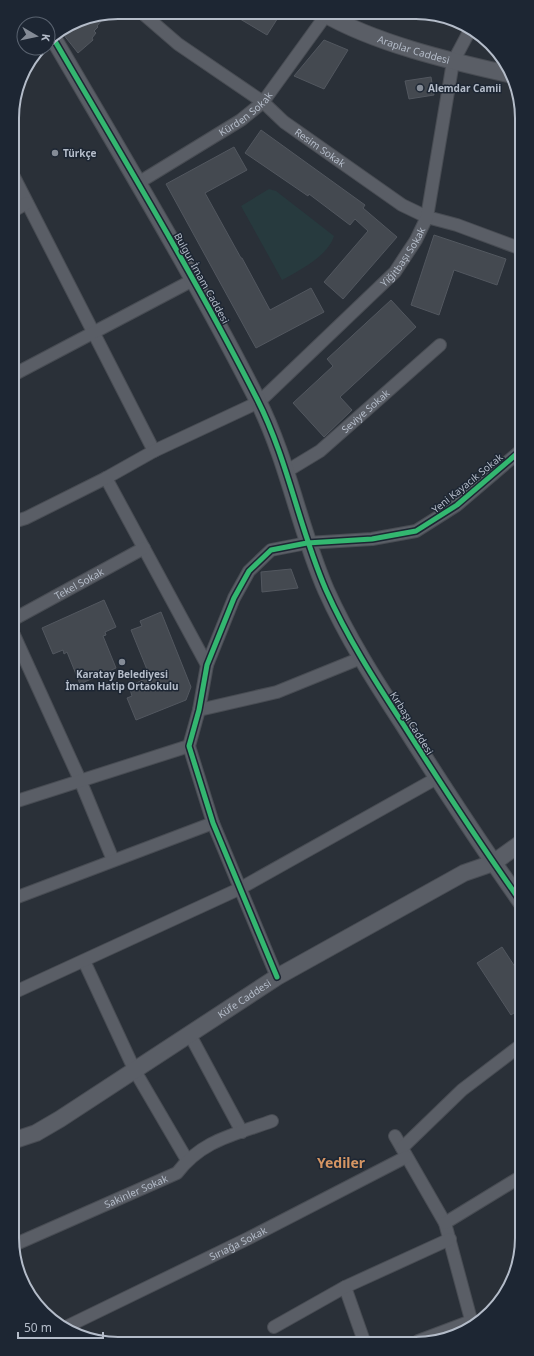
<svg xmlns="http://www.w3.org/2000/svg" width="534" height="1356" font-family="'Noto Sans',sans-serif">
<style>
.green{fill:#273a3e}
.building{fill:#444950;stroke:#52575f}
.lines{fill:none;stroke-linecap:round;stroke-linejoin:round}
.minor-casing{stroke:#484c53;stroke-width:14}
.tertiary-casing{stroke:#484c53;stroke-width:18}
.minor{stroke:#5a5e66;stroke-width:12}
.tertiary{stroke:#5a5e66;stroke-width:16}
.cycleway-casing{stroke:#1d2633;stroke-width:8}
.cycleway{stroke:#33b770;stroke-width:5}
.poi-dot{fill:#848b96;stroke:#1d2633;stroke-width:1.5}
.labels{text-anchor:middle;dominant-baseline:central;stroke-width:3;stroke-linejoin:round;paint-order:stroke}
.street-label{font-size:10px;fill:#b4bcc9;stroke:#1d2633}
.poi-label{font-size:10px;font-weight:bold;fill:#b4bcc9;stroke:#1d2633;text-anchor:start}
.district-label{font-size:14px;font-weight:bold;fill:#d59563;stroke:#1d2633}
.rim{fill:none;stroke:#b4bcc9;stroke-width:2}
</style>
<rect width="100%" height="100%" fill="#2a3038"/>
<path class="green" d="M269,189L276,191L334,236C328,256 300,270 282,280L241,206Z"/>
<path class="building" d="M230,13H281L267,35Z
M107,14L97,26L98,27L94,31L96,33L92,38L93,40L78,53L63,34L62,30L78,20Z
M324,40L348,50L324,89L294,76Z
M431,77L434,95L409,99L405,81Z
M261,130L365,205L363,208L397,237L343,299L324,282L368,231L355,219L350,225L309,194L308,196L245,153Z
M234,147L247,170L205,193L241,258H242L270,310L311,288L324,312L256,348L166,184Z
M434,235L506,259L497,285L454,270L439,315L411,305Z
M391,300L416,327L340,397L352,410L324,437L293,403L333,366L327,359Z
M291,569L298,588L262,592L261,572Z
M104,600L116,627L105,632L106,635L103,636L116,668L80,684L67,652L64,654L63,650L53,654L42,628Z
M161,612L191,687L186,700L136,720L127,698L132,696L129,686L150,677L131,630L142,626L140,621Z
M502,947L521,976V1008L511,1015L477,963Z"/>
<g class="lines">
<g class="minor-casing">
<g id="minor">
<path id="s1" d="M141,12L178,44L263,102L284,122L402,205L427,217L457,225L519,248"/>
<path d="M12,173L154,451"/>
<path id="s2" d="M138,183L241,120L263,102L326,15"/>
<path d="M13,211L27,203"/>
<path d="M13,375L193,280"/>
<path id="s3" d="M287,471L320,451L440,345"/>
<path d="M106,478L207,665"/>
<path id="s4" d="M13,522L26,518L106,478L154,451L259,402L395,272L416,240L427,217L453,62L470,30"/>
<path id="s5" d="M14,619L144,548"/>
<path d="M14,635L80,780L113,860"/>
<path d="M199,710L277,692L361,658"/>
<path d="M14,802L189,746"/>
<path d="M15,898L213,823"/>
<path d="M84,961L135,1071L187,1160"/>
<path d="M277,977L213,823L189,746L199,710L207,665L234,598L249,571L271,550L307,543L372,539L416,531L457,505L519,452"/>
<path d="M15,992L239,889L437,778"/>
<path d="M190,1035L242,1132"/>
<path d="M395,1136L445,1223L473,1327"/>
<path d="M402,1148L462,1090L521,1045"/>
<path d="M445,1223L522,1176"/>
<path id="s6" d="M16,1244L177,1173C202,1140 234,1135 272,1121"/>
<path d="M345,1287L364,1341"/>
<path id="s7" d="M68,1326L249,1238L406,1157"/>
<path d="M274,1327L345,1287L450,1239"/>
<path d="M418,1341L471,1321"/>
</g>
</g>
<g class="tertiary-casing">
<g id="tertiary">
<path id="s8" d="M323,13C374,43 450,61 508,74"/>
<path d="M52,36C122,156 194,275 257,399C288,460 299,528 326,590C347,637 375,681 403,724C441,784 480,844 521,902"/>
<path id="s9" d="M15,1140L36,1133L60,1119L277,977L464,873L493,863L521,843"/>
</g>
</g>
<use href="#minor" class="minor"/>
<use href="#tertiary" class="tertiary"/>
<g class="cycleway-casing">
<path id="cycleway" d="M52,36C122,156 194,275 257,399C288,460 299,528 326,590C347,637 375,681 403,724C441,784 480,844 521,902
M277,977L213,823L189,746L199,710L207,665L234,598L249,571L271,550L307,543L372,539L416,531L457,505L519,452"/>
</g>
<use href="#cycleway" class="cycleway"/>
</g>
<g class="poi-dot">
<circle cx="420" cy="88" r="4"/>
<circle cx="55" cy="153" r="4"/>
<circle cx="122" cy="662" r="4"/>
</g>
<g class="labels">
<g class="street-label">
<text stroke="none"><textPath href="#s8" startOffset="98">Araplar Caddesi</textPath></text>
<text stroke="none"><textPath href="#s2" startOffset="128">Kürden Sokak</textPath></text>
<text stroke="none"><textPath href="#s1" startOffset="225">Resim Sokak</textPath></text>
<text stroke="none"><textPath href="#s4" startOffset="479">Yiğitbaşı Sokak</textPath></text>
<text transform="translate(202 278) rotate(61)">Bulgur İmam Caddesi</text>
<text stroke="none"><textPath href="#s3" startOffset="99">Seviye Sokak</textPath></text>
<text transform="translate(467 483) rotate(-39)">Yeni Kayacık Sokak</text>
<text stroke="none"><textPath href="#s5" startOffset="74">Tekel Sokak</textPath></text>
<text transform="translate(412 723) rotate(58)">Kırbaşı Caddesi</text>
<text stroke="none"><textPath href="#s9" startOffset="270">Küfe Caddesi</textPath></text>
<text stroke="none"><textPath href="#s6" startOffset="131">Sakinler Sokak</textPath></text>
<text stroke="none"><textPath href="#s7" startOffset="189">Sırıağa Sokak</textPath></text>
</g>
<g class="poi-label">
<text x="428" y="88">Alemdar Camii</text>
<text x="63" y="153">Türkçe</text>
<text x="122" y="674" text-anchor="middle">Karatay Belediyesi<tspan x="122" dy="12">İmam Hatip Ortaokulu</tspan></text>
</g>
<g class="district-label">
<text x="341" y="1162">Yediler</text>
</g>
</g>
<path d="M0 0H534V1356H0ZM118 19H416A99 99 0 0 1 515 118V1238A99 99 0 0 1 416 1337H118A99 99 0 0 1 19 1238V118A99 99 0 0 1 118 19Z" fill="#1d2633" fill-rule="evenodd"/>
<path class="rim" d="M118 19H416A99 99 0 0 1 515 118V1238A99 99 0 0 1 416 1337H118A99 99 0 0 1 19 1238V118A99 99 0 0 1 118 19Z"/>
<g transform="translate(36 36) rotate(99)"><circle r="19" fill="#1d2633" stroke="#59626f"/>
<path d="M0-3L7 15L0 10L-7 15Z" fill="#848b96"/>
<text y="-6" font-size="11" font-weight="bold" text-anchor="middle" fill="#b4bcc9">K</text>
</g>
<path d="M18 1332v6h85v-6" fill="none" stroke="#b4bcc9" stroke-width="2"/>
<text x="24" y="1332" font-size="12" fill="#b4bcc9" stroke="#1d2633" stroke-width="3" paint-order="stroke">50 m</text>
</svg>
